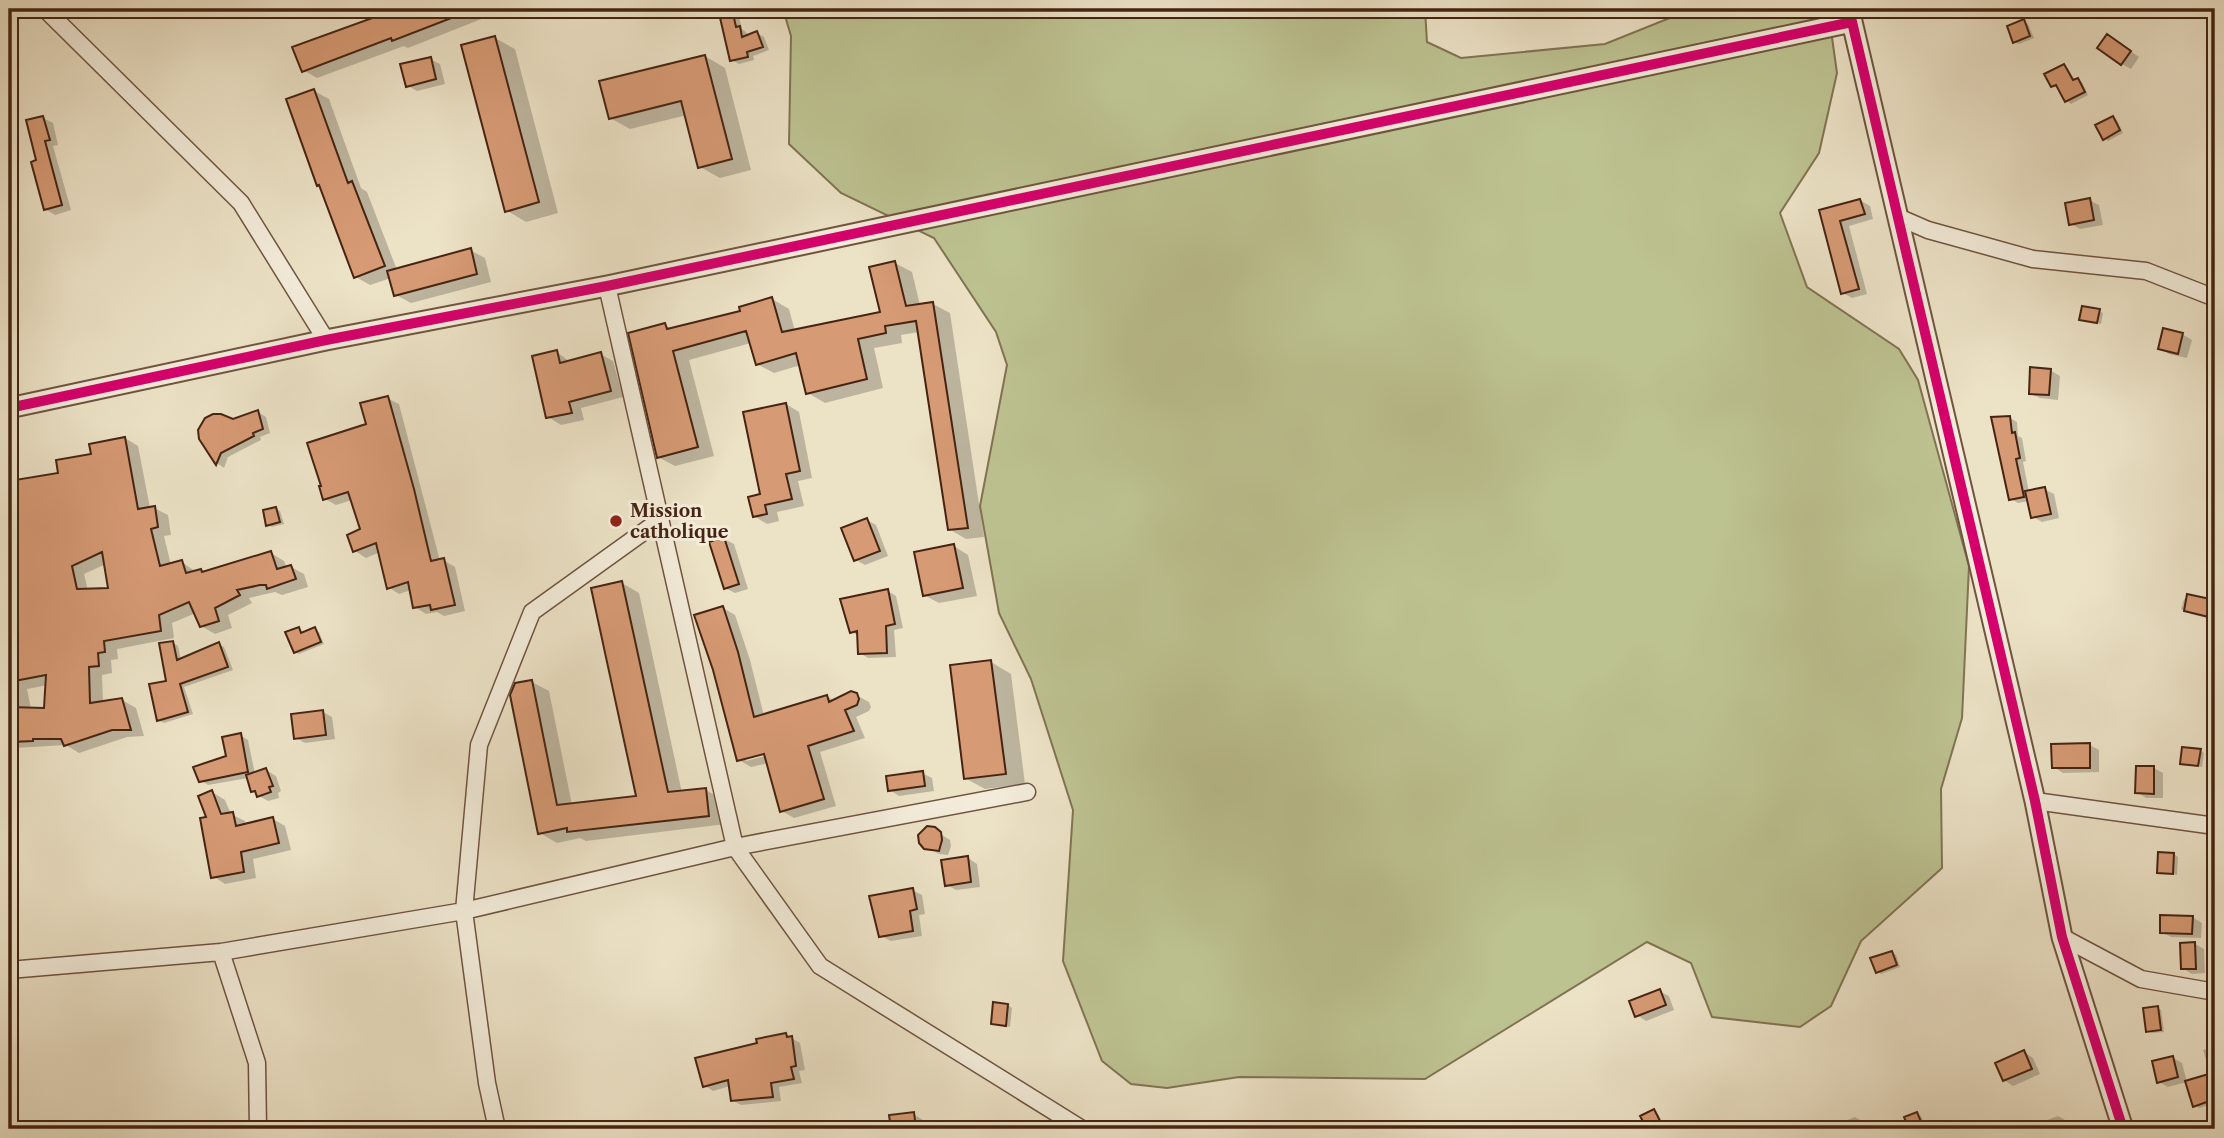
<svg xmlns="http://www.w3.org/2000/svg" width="2224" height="1138" font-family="'Libre Caslon Text',serif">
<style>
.green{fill:#bdc291;stroke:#827352;stroke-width:2}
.shadow{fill:#0003;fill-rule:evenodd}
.building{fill:#d69a74;stroke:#462413;stroke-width:2;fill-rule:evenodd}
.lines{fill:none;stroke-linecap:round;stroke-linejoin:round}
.minor-casing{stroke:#705440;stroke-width:19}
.tertiary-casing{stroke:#705440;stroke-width:23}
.minor{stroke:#f3ecda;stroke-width:16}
.tertiary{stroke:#f3ecda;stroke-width:19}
.cycleway-casing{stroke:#f3ecda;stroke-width:15}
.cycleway{stroke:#d6006c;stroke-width:10}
.poi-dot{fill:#8f2418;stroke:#f3ecda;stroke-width:2.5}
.labels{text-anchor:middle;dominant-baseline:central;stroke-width:6;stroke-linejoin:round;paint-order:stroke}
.poi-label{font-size:18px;font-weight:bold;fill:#462413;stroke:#f3ecda;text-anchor:start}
</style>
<rect width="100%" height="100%" fill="#ece2c6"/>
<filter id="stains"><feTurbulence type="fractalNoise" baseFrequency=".00286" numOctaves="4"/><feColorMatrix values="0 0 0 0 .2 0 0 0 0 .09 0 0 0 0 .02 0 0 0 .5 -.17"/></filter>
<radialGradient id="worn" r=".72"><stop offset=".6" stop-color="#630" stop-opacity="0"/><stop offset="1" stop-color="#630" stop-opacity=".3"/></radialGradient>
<path class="green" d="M783,9H1425L1427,42L1461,58L1605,44L1692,9H1828L1837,73L1819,153L1780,213L1807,287L1899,349L1918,380L1969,566L1962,718L1941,789L1942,868L1861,941L1831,1006L1800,1027L1712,1017L1691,963L1647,942L1425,1079L1239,1077L1167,1088L1131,1084L1102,1061L1063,961L1073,810L1031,679L999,613L980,506L1007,365L996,332L934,238L841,193L789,144L791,36Z"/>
<path class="shadow" d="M401,9H481L484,18L408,48L404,46L317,78L303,70L295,48Z
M720,9H737L742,29L746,32L748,37L757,33L764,37L769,50L753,56L754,60L739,64L732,60Z
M2024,21L2028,24L2034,38L2019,44L2014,42Z
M495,38L515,49L558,213L526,222L506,210Z
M2117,42L2139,57L2131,69L2122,64Z
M705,56L725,68L751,170L720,178L700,167L687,115L630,129L610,118Z
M430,59L440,64L445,84L417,91L408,86Z
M2064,66L2068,68L2075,81L2078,80L2082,82L2088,95L2071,104L2067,101L2059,87L2057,88L2053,86Z
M314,91L329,99L361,188L367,192L397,270L470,250L485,258L491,282L411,303L396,295L391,278L370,285L356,277L321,186L319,185Z
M43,118L53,123L58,145L53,146L71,210L55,215L45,209L38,161Z
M2113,118L2117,120L2123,133L2108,141L2104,138Z
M9,179L13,198L9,199Z
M1860,200L1870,206L1873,219L1849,226L1867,294L1852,298L1843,293L1821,211Z
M2089,200L2099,205L2103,225L2080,229L2071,224Z
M9,259L15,287L9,288Z
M895,263L912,272L920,305L933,304L950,313L984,537L966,539L949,529L919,332L901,335L902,343L874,348L883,388L825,403L808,393L801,365L774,373L757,364L751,343L689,360L714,456L675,466L658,457L665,325L673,330L742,312L772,299L789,309L795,331L882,314Z
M2099,311L2103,313L2101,324L2081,319Z
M2182,334L2192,340L2187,358L2169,354L2160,348Z
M557,352L570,362L600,354L613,361L623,397L581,408L584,420L561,425L548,417Z
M2050,370L2060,376L2058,400L2040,398L2030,393Z
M387,398L399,404L440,561L443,560L455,567L465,611L444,616L437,612L426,614L415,607L411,590L399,594L388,587L380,552L366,558L355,551L362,530L352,500L336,505L325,499L368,425Z
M786,404L799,412L812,478L798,481L804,506L777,512L779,521L767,524L754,516L762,496Z
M258,412L266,417L270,433L260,437L261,440L228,457L224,468L217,463L201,439L233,421Z
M2010,418L2017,422L2018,436L2022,438L2026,461L2023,462L2029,492L2044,489L2054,494L2059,518L2042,522L2033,517L2029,501L2018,503L2011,499Z
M125,438L138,446L150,508H154L168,515L171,535L164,536L171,565L182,562L196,572L201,571L205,573L271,553L284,561L287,568L291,567L304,574L308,587L282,595L275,592L249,598L252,603L228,615L232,628L215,634L201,626L196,613L172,623L174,638L117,649L118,659L111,660L112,673L102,675L103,703L122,700L136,708L144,736L127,737L79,753L66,745L15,748L9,744V648L24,644L12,583L9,584V483L60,474ZM106,564L110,589L88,591L84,574ZM48,685L46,709H31L27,689Z
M276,509L280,511L284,524L272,527L268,525Z
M867,520L876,525L888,556L865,565L856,560Z
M724,539L734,544L748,589L735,593L725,588Z
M954,546L968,555L977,596L939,603L924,595Z
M622,583L639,593L682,793L706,790L723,800L726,824L586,841L580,838L557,843L540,833L532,682L549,691L572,805L638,798Z
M888,591L896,596L903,628L894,630L896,657L868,658L860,653L859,636L852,632Z
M2189,596L2215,602V620L2191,614L2181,609L2184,599L2188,600Z
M723,608L735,615L750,660L764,716L827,696L834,701L856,695L869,702L871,707L869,711L856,717L865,738L820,752L836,806L794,818L782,811L768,763L751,767L739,760ZM772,751L773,754L746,761V757Z
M299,629L304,633L315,629L319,632L324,644L299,654L295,652Z
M172,642L178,646L181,660L218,644L224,647L233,670L184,687L193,714L164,723L158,720L168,682Z
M991,662L1011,674L1025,784L985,789L965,778Z
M323,712L332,717L335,739L305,743L296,738Z
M240,735L248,740L255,774L266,770L276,776L281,791L278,793L279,798L268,801L259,796L253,791L248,778L208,785L200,780L228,757Z
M2090,745L2099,750V772L2063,773L2054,767Z
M2200,751L2204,753L2202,767L2181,763Z
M2154,768L2163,773V798H2146L2137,792Z
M922,773L932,778L934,791L899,796L890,790Z
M212,792L225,800L231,814L245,821L246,825L273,819L285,826L291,850L253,859L256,878L225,884L213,876L209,818Z
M931,828L950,840L951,846L948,855L939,854L923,845Z
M2174,854L2178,857L2177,875L2159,872Z
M968,858L977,864L980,887L956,890L947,885Z
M912,890L922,895L925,914L919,915L922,936L891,941L881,936Z
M2192,917L2202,923L2201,938L2171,937L2162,932Z
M2195,944L2204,949L2205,973L2192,974L2182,968Z
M1892,953L1896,955L1900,967L1881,974L1877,971Z
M1659,991L1669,996L1674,1010L1646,1021L1637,1015Z
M1008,1005L1012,1008L1010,1027L993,1023Z
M2157,1008L2161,1010L2164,1032L2152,1033L2148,1031Z
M786,1035L800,1043L805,1070L799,1071L802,1083L779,1087L781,1101L741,1105L732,1100L730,1086L713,1091L704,1085L759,1044Z
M2215,1047V1069L2208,1065L2203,1050Z
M2024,1052L2033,1058L2040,1074L2013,1086L2004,1080Z
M2173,1058L2182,1063L2187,1082L2168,1087L2159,1082Z
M2212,1074L2215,1076V1103L2199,1108L2195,1105Z
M1654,1111L1658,1114L1666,1129H1649L1642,1117Z
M913,1114L923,1120L924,1129H892L891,1116Z
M1917,1114L1921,1116L1927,1129H1911L1907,1118Z
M2058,1116L2067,1121L2070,1129H2042L2039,1123Z
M1855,1117L1865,1123L1867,1129H1834L1833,1126Z
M2207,1120L2215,1124V1129H2194L2193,1126Z"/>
<path class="building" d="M397,9L472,10L392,41L391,38L302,72L292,47Z
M718,9H732L736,27L740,26L742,37L757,31L763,47L747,52L748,57L730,61Z
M2024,19L2030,36L2013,43L2007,26Z
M2107,34L2131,51L2121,65L2097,48Z
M495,36L539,202L505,212L461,45Z
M705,55L732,159L698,168L681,101L609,119L599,81Z
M431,57L436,79L406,87L400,64Z
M2064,64L2073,80L2078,78L2085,92L2065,102L2056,85L2051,87L2044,74Z
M314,89L348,183L352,181L385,266L354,278L319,185L317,186L286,99Z
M43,116L50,140L45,141L62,205L44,210L31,162L36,160L26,120Z
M2113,116L2120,130L2103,140L2095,125Z
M2090,198L2094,220L2069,225L2065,203Z
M1860,199L1865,214L1840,221L1859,289L1841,294L1819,210Z
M471,248L477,274L394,296L387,271Z
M895,261L906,306L933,302L968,528L948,530L916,321L885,326L886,333L858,339L867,379L806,394L796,353L756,365L746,331L673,351L698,447L657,458L628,333L665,323L667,329L740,311L739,307L772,297L782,332L880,312L869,267Z
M2082,306L2100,309L2097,323L2079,320Z
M2163,328L2183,333L2178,354L2158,349Z
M557,350L560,363L601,352L611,391L569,402L572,413L546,418L532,356Z
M2030,367L2051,369L2049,395L2029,394Z
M388,396L414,489L431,561L444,558L455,605L431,610L430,605L413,608L408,582L387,589L376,543L353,552L347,535L360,529L348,492L323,500L319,486H321L307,443L366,424L360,403Z
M786,403L800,471L786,474L792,499L765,505L767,514L753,517L748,497L760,494L743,412Z
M258,410L263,429L253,433L254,436L221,453L216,465L199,439L198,430L205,418L213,414H221L233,419Z
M2010,416L2012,433L2015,432L2020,458L2016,459L2024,497L2009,500L1991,417Z
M125,437L138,509L155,506L158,527L151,529L160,566L182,560L186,573L201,569L202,572L271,551L277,569L291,565L296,579L267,589L266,585H260L237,590L240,595L215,608L219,621L200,627L189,602L159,615L161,631L104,641L105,652L98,653L99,666L89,667L90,703L122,698L131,730H112L64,746L61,739H33V741L12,742L9,707L44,708L46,675L9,682V603H14L9,573V481L58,473L56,460L91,454L89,444ZM102,552L108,588L77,589L72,566Z
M2045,487L2051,514L2031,518L2025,491Z
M276,507L280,522L266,526L263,510Z
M867,518L880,551L854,561L841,528Z
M724,537L739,584L724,589L709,542Z
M954,544L963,588L923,596L914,552Z
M622,581L668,792L706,788L709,816L567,832V828L538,834L510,695L515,683L532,680L557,805L636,796L591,588Z
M888,589L895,624L886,626L887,653L858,654L857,631L850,633L840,599Z
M2187,594L2215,600L2213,618L2184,611Z
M723,606L738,652L754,717L827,695L829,702L851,691L857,693L859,699L857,705L845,710L854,731L808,746L824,799L780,812L764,754L737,761L713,670L694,615Z
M299,627L301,633L315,627L321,642L294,653L285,632Z
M173,641L177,660L219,642L228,667L180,684L188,712L157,721L149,684L166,681L159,643Z
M991,660L1006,774L964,779L950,665Z
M323,710L326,735L294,739L291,714Z
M241,733L248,772L199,782L193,767L226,756L222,737Z
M2090,743V768H2052L2051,744Z
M2182,747L2201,749L2198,766L2180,764Z
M2136,766H2154V794L2135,793Z
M266,768L273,786L269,787L271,792L257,797L255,791L251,792L246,775Z
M923,771L925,786L888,791L886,776Z
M212,790L221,814L233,812L236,826L273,817L279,843L241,852L244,872L211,878L200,818L206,817L198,796Z
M927,826L935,827L941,832L942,840L939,851L924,849L919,843L918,835Z
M2158,852L2174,853L2173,874L2157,873Z
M968,856L971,882L945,886L941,860Z
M913,888L917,909L910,911L913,931L879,937L869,896Z
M2160,915L2193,916L2192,934L2160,933Z
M2195,942L2196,969H2181L2180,943Z
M1892,951L1897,965L1876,973L1870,958Z
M1660,989L1666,1005L1635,1017L1629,1001Z
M993,1002L1008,1004L1006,1026L991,1024Z
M2158,1006L2161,1030L2146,1032L2143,1008Z
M786,1033L787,1037L792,1036L796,1066L791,1067L794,1079L771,1083L773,1097L731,1101L728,1080L703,1087L695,1058L757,1043L756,1039Z
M2024,1050L2032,1069L2003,1081L1995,1063Z
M2173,1056L2178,1077L2157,1083L2152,1061Z
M2212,1073L2215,1082V1099L2193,1107L2185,1081Z
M1654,1109L1664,1129H1647L1640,1116Z
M914,1112L916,1129H891L889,1115Z
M1917,1112L1924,1129H1909L1904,1117Z"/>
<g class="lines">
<g class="minor-casing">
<path id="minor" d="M45,9L241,203L326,340
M9,17L11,9
M1898,217L1928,230L2033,259L2146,271L2215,298
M607,286L735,847L820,966L1082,1129
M2035,801L2215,826
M2062,937L2141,979L2215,992
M221,952L257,1063L258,1129
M9,970L221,952L464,911L735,847L1027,792
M497,1129L487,1083L464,911L479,745L532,612L660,520"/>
</g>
<g class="tertiary-casing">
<path id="tertiary" d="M1849,9L2035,801L2062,937L2123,1129
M9,408L326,340L607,286L1852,22"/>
</g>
<use href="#minor" class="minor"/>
<use href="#tertiary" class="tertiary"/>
<g class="cycleway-casing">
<path id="cycleway" d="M1849,9L2035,801L2062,937L2123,1129
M9,408L326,340L607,286L1852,22"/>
</g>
<use href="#cycleway" class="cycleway"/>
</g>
<circle class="poi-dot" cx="616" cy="521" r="7"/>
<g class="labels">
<g class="poi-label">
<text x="630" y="511">Mission<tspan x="630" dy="21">catholique</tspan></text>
</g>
</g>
<rect width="2224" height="1138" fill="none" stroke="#ece2c6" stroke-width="35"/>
<rect x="10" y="10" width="2203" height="1117" fill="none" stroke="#462413" stroke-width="3.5"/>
<rect x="18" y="18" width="2189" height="1103" fill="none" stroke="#462413" stroke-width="2"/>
<rect width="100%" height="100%" filter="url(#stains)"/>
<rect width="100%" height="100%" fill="url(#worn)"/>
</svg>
